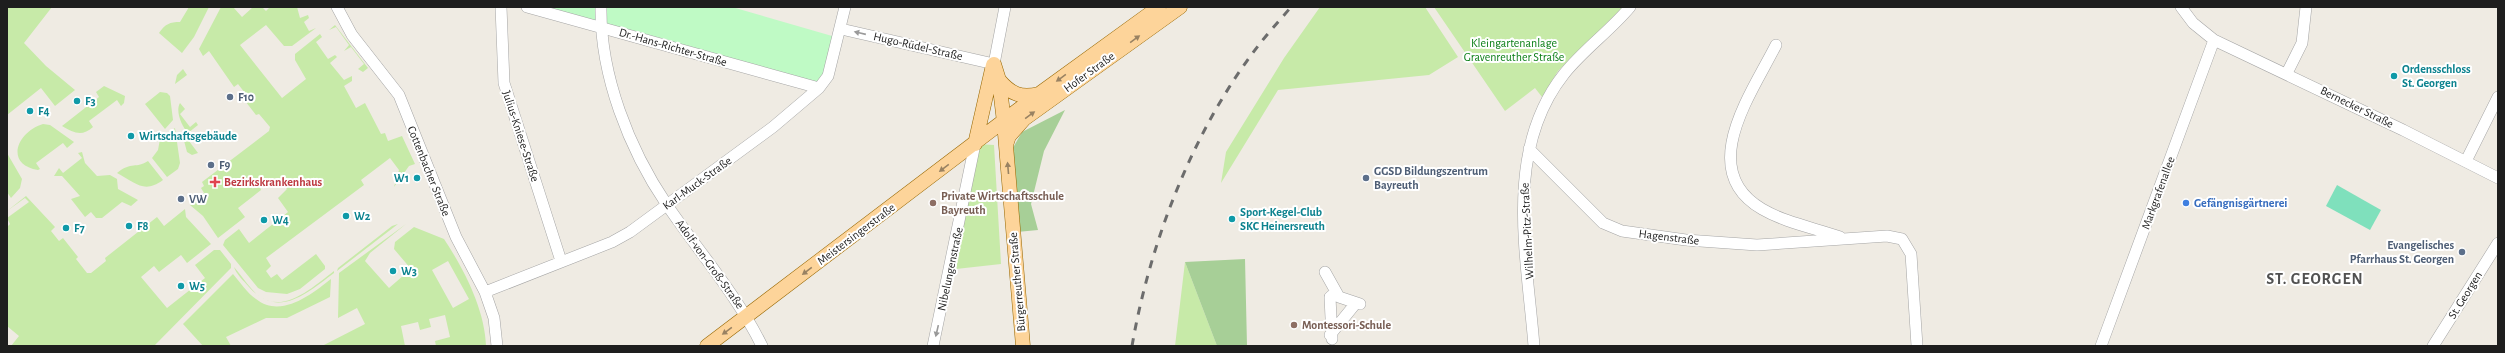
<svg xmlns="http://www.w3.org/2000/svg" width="2505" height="353" font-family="'Alegreya Sans',sans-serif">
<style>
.grass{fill:#c7eaa8;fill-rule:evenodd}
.forest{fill:#a7cf97}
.park{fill:#bffac5}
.pitch{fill:#7fe0bc}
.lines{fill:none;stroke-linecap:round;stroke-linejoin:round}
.minor-casing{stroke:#a5a5a5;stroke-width:12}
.major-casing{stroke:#976700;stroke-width:15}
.minor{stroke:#fff;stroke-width:11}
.major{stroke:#fdd49a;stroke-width:14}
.rail{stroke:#6c6c6c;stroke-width:3;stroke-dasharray:8 8;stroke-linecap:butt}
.oneway{fill:#9a9a9a}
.oneway2{fill:#998262}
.culture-dot{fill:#0f9aa8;stroke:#fff;stroke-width:1.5}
.service-dot{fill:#5c6f8a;stroke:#fff;stroke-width:1.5}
.health-dot{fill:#e0444e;stroke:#fff;stroke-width:1.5}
.education-dot{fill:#8d6e63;stroke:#fff;stroke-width:1.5}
.shop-dot{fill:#3f7fe0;stroke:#fff;stroke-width:1.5}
.labels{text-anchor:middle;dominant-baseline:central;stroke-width:4;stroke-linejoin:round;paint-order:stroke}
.park-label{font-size:12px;fill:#097e15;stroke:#fff}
.street-label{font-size:12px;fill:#1e1e1e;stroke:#fff}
.culture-label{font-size:12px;font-weight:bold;fill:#0d838f;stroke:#fff;text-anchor:start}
.service-label{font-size:12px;font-weight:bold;fill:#4e5e75;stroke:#fff;text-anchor:start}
.health-label{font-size:12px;font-weight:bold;fill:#be3a42;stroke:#fff;text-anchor:start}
.education-label{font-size:12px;font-weight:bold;fill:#785e54;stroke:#fff;text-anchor:start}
.shop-label{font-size:12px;font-weight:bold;fill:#366cbe;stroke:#fff;text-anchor:start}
.district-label{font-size:16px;font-weight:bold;letter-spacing:1px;fill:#515151;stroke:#fff}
</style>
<rect width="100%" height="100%" fill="#efebe3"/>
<path class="grass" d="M7,7H52L24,43L46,66L75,90L55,106L41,88L7,115Z
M189,7H209L194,37L182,53L159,33C165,24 170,22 180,22Z
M221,7H233L242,17L253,7H262L266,11L270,7H297L300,18L308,15L309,18L304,22L309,31L316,28L292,46H284L266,25L240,45L282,98L306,79L295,60V54L320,34L322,37L316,42L328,59L335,55L337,57L330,63L344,80L352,76V81L344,86L356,108L365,103L381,134L385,133L388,141L402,136L415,164L409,166L394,187L399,170L390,158L361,180L364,185L266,258L271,266L266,271L271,278L277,274L282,280L316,254L325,266V269L300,289L287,294L266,292L258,288L223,245L225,240L239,229L249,243L288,212L278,198L287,189L281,181L274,186L269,180L260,187L261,190L238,208L245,217L218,238L203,216L190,205L204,193L201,188L204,186L202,182L269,131L270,127L259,114L256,115L242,97L245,93L238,84L234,87L209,51L203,56L199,49Z
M1320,7H1425L1458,57L1429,75L1278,90L1221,183L1226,152L1284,58Z
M1434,7H1623L1558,71L1542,97L1535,88L1505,111Z
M335,25L368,68L363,72L358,69L364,64L351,47L344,51L349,45L336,27L329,30Z
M183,69L187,75L175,84L177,75Z
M104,86L125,96L124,103L121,106L117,100L89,121L93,127C82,137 74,133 62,126L99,97L96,92Z
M160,92L167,93L170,96L173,120L165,129L145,104Z
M180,103L185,109L180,114L190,127L196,122L198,125L188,133C182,127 175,111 180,103Z
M43,124L50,125L74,142L67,148L63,143L36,163L40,169L38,170C4,164 17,132 43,124Z
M175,128L180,163L178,169L167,177L152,158L158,150L160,139Z
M183,137H186L198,153L192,155L187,152Z
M978,144L994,145L1001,264L956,269Z
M82,152L85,163L97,176L110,175L117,179L118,189L138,200L131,206L122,202L102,218H96L91,212L85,217L71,199L80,196L62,176H54L59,168L63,173L82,158L78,153Z
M7,153L22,179L20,188L11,198L7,192Z
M148,161L163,180C144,194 136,183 117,173C132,161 136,169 148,161Z
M26,196L55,227L51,231L59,241L63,238L78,257L76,259L87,273H91L106,261L105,258L157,217L164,226L185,209L186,217L211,244L187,263L181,255L159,272L154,266L141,277L167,308L205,278L195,265L214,250H220L231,264V268L154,346H11L19,336L7,326V227L10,224L7,218L29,202L25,198L7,211Z
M398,224L337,271L338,268L392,226Z
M406,224L370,253L365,261L389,288L411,269L394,249L395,242L414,227L444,239C464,269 485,310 486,346H436L435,341L450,337L445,315L429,319L431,327L420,330L418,322L401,326L405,346H322L365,324L357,308L338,318L339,273ZM448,261L469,299L453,308L432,270Z
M1185,262L1217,346H1175Z
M234,267C242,276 250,289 259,296C285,315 315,285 334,271V273C307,293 278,320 249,287C244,281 236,274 234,267Z
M233,274C240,282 247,293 256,299C281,319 312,294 331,279L330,297L287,318H266L226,337L231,346H203L183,324Z"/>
<path class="forest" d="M1065,110L1044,151L1031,204L1038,230L1017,232L1010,153L1022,132Z
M1245,259L1247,346H1217L1185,262Z"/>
<path class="park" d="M528,7H732L839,38L819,88Z"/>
<path class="pitch" d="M2337,185L2381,210L2370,230L2326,206Z"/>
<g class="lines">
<g class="minor-casing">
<path id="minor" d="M337,7L352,35L399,95L456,237L485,292L494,318L497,346
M501,7L504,83L561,261
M527,7L819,88
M601,7C600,75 629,149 667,205C699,252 737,295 762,346
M2181,7L2193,23L2214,40L2403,130L2498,178
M841,29L994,64L1005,7
M1776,45C1752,93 1695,170 1762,209C1786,223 1815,228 1840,237
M2287,73L2302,43L2306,7
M1529,149L1603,223L1622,231L1686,240L1757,245L1887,236L1902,239L1911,254L1917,346
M2466,161L2498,97
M1325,272L1339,297L1360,304
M485,292L612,242L630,232L773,127L819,88L828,76L845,7
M1330,335L1356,303
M1332,339L1330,297L1336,292
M933,346L975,144
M1534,346C1527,256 1503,151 1564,74C1584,49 1610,31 1630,7
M2101,346L2214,40
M2433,346L2498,243"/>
</g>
<g class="major-casing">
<path id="major" d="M994,64L999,80L1004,122L1023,346
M999,80C1011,94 1020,98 1039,94
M975,144L993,65
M1006,145L1009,136L1024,119L1180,7
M707,346L1039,94L1159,7"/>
</g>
<use href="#minor" class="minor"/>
<use href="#major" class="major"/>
<path class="rail" d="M1132,346C1150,242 1193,130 1258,46C1268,33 1280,20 1291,7"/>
</g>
<defs><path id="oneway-solid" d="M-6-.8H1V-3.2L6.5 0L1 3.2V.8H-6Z"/></defs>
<g class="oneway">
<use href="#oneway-solid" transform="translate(860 33) rotate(-167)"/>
<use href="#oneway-solid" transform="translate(937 331) rotate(103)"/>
</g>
<g class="oneway2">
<use href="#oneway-solid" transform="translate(1135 39) rotate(-36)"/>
<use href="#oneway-solid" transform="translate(1061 78) rotate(144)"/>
<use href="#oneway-solid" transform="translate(1030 115) rotate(-36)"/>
<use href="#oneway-solid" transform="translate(944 168) rotate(143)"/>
<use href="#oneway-solid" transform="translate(1008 168) rotate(-95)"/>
<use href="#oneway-solid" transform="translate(807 271) rotate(143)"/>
<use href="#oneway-solid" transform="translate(727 331) rotate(144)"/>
</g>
<g class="culture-dot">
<circle cx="2394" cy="76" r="4"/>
<circle cx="77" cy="101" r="4"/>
<circle cx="30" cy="111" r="4"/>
<circle cx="131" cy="136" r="4"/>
<circle cx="417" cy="178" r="4"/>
<circle cx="346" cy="216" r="4"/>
<circle cx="1232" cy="219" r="4"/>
<circle cx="264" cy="220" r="4"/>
<circle cx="129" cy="226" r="4"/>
<circle cx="66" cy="228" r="4"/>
<circle cx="393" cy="271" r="4"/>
<circle cx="181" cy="286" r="4"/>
</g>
<g class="service-dot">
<circle cx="230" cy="97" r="4"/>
<circle cx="211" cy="165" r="4"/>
<circle cx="1366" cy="178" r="4"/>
<circle cx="181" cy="199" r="4"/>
<circle cx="2462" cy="252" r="4"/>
</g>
<path class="health-dot" d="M213 176h4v4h4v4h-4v4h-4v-4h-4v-4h4z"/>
<g class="education-dot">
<circle cx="933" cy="203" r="4"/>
<circle cx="1294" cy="325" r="4"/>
</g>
<circle class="shop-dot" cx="2186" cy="203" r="4"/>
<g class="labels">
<g class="park-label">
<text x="1514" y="43">Kleingartenanlage<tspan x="1514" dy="14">Gravenreuther Straße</tspan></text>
</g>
<g class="street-label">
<text transform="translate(918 46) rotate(13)">Hugo-Rüdel-Straße</text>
<text transform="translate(673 47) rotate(16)">Dr.-Hans-Richter-Straße</text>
<text transform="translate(1089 72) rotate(-36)">Hofer Straße</text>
<text transform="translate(2357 107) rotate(26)">Bernecker Straße</text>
<text transform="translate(521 136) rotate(72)">Julius-Kniese-Straße</text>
<text transform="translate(429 171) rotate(68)">Cottenbacher Straße</text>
<text transform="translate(697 183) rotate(-36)">Karl-Muck-Straße</text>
<text transform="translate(2158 193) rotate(-70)">Markgrafenallee</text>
<text transform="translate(1527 231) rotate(-93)">Wilhelm-Pitz-Straße</text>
<text transform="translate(856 234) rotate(-37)">Meistersingerstraße</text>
<text transform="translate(1669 237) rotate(7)">Hagenstraße</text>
<text transform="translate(710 264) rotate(54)">Adolf-von-Groß-Straße</text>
<text transform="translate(950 269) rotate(-78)">Nibelungenstraße</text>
<text transform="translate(1017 282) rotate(-95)">Bürgerreuther Straße</text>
<text transform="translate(2465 295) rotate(-58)">St. Georgen</text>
</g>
<g class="culture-label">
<text x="2402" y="69">Ordensschloss<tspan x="2402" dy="14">St. Georgen</tspan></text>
<text x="85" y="101">F3</text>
<text x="38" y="111">F4</text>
<text x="139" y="136">Wirtschaftsgebäude</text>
<text x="409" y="178" text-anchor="end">W1</text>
<text x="1240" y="212">Sport-Kegel-Club<tspan x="1240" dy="14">SKC Heinersreuth</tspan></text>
<text x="354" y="216">W2</text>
<text x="272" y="220">W4</text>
<text x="137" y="226">F8</text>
<text x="74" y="228">F7</text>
<text x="401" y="271">W3</text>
<text x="189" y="286">W5</text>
</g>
<g class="service-label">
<text x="238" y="97">F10</text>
<text x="219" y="165">F9</text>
<text x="1374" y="171">GGSD Bildungszentrum<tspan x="1374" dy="14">Bayreuth</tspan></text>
<text x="189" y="199">VW</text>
<text x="2454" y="245" text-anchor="end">Evangelisches<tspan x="2454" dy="14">Pfarrhaus St. Georgen</tspan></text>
</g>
<g class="health-label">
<text x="224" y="182">Bezirkskrankenhaus</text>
</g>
<g class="education-label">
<text x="941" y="196">Private Wirtschaftsschule<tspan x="941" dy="14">Bayreuth</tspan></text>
<text x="1302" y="325">Montessori-Schule</text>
</g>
<g class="shop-label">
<text x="2194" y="203">Gefängnisgärtnerei</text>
</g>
<g class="district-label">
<text x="2315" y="279">ST. GEORGEN</text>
</g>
</g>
<rect width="2505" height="353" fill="none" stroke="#1e1e1e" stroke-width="16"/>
</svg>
